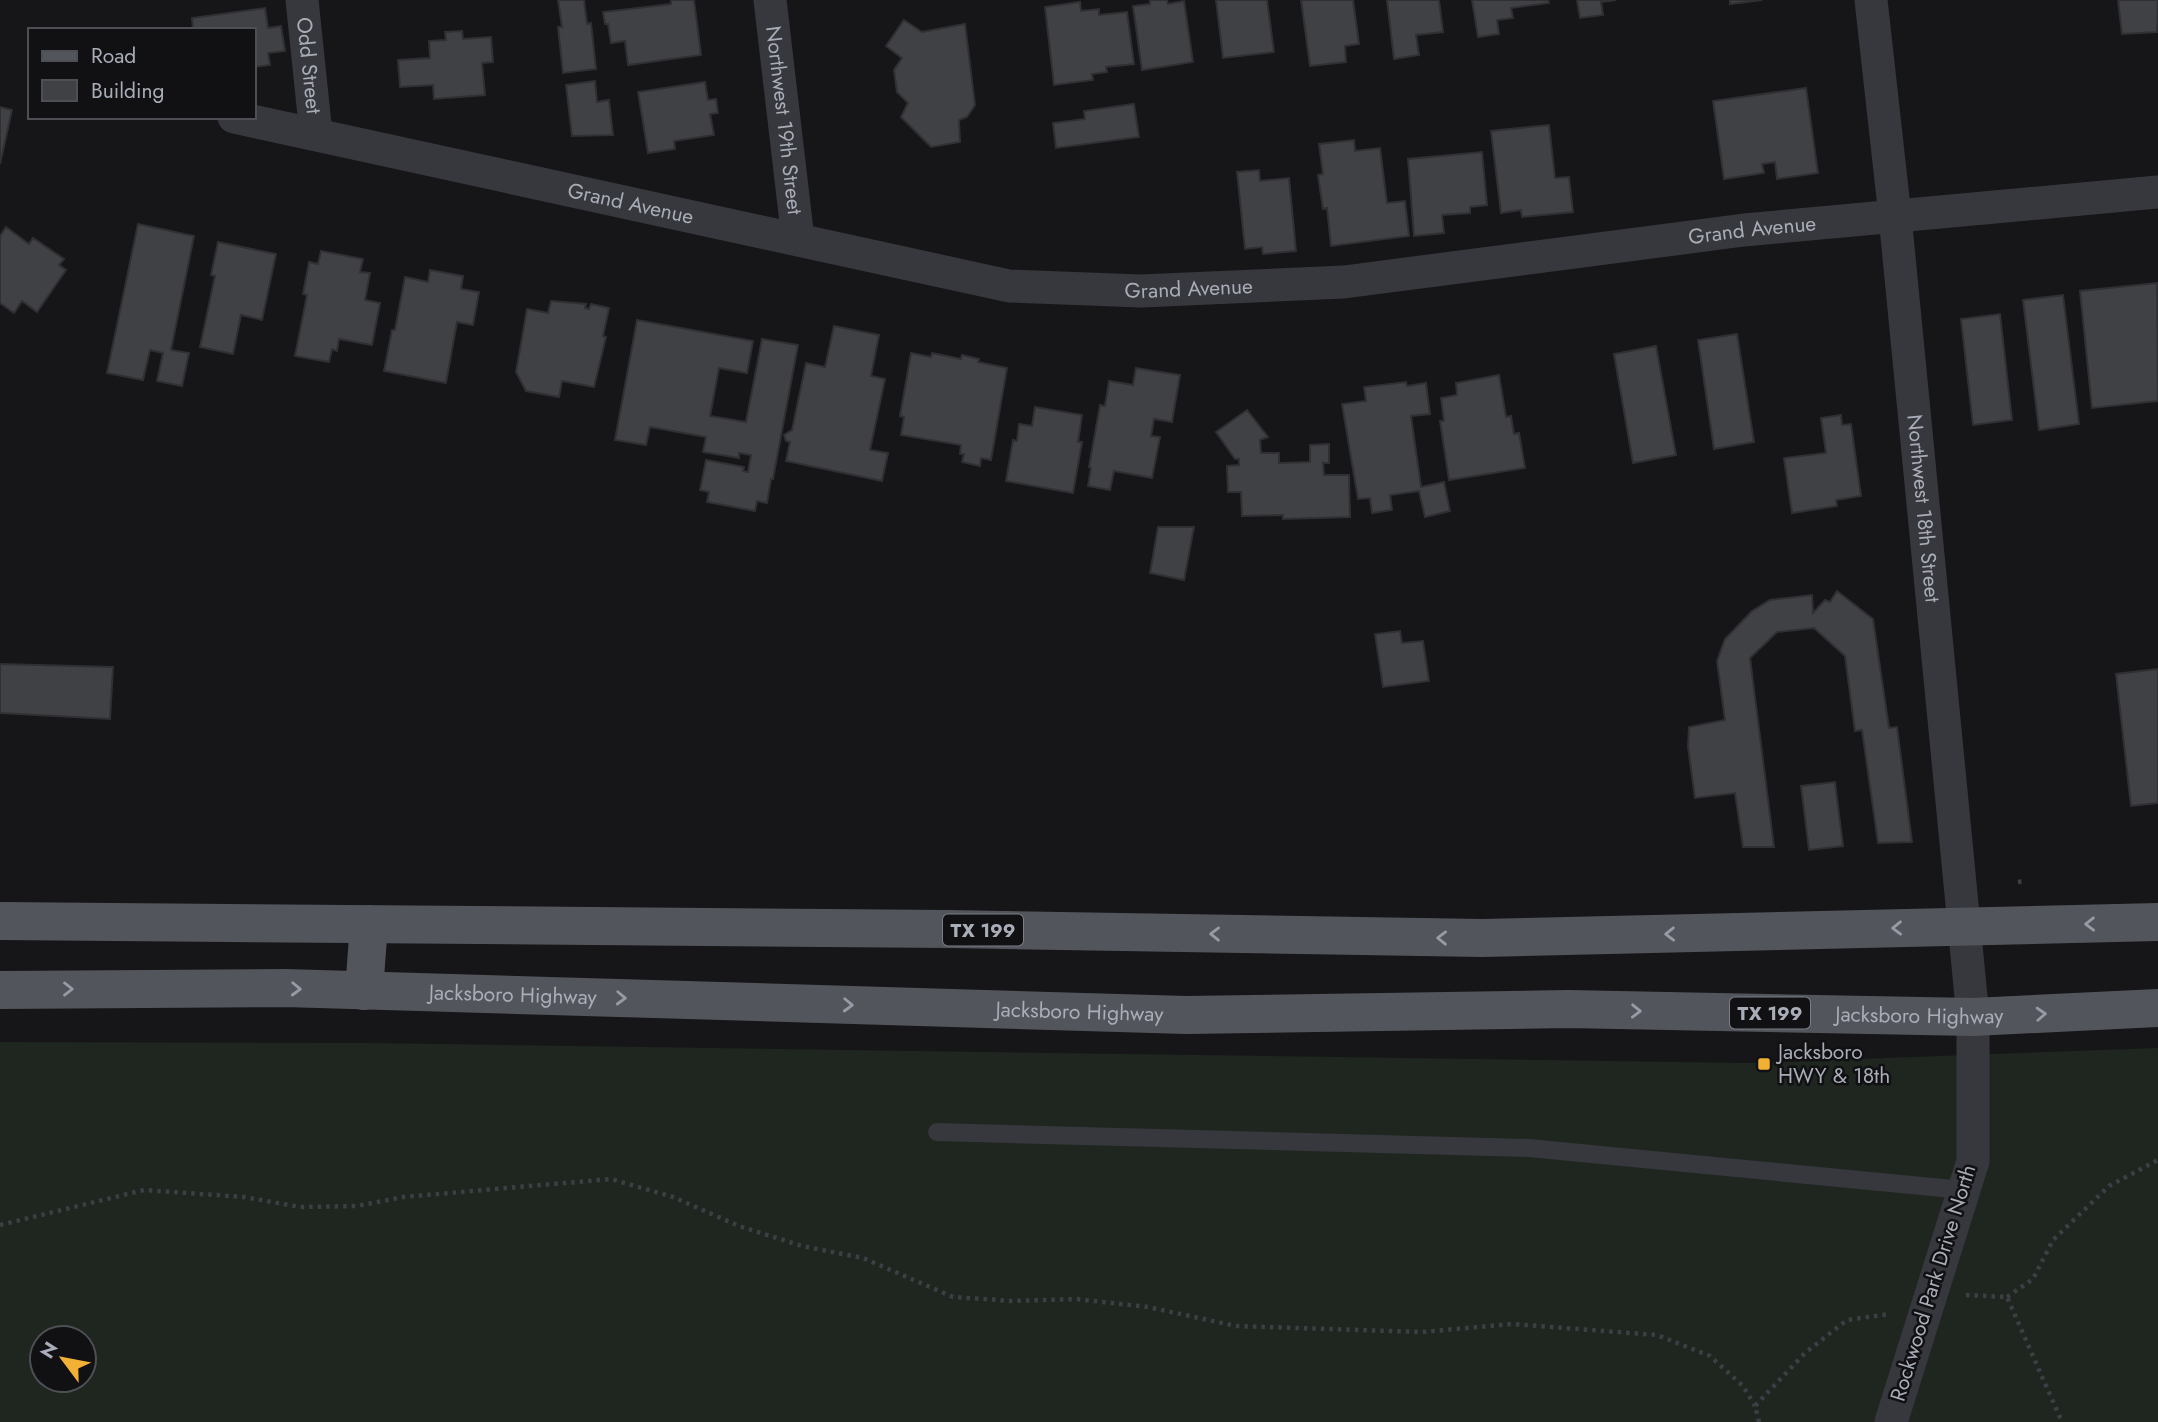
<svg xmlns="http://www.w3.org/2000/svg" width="2158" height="1422" font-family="Jost,sans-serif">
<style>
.grass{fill:#1e261f;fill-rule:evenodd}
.building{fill:#404145;stroke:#303034;stroke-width:2}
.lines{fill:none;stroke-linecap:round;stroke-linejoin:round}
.path{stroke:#3d3f44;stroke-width:4.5;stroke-dasharray:3.5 5;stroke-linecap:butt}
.lane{stroke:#37383d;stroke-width:18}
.street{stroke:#37383d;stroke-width:33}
.primary{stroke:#53555c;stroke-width:38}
.oneway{stroke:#979ba6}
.poi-dot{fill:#f2b134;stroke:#111113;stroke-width:2.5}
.labels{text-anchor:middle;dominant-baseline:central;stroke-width:5;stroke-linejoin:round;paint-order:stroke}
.shield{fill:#111113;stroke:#7b7e86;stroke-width:2}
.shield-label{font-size:19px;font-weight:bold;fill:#a8adb8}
.street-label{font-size:21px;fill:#a8adb8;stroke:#111113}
.poi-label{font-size:21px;fill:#a8adb8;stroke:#111113;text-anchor:start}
</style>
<rect width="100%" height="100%" fill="#161618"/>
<path class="grass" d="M0,1042L368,1043L1748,1063L2158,1048V1422H0ZM42,1338H84V1380H42Z"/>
<path class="building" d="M558,0H584L587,24L591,23L596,69L563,73L558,27H562Z
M671,0H694L701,55L628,65L625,41L611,43L608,24H605L603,12L671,4Z
M1150,0H1167L1168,4L1184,1L1193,62L1142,70L1133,6L1150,4Z
M1216,0H1267L1274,52L1223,58Z
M1301,0H1353L1359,44L1345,46L1346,62L1310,66Z
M1387,0H1439L1443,32L1416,35L1419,55L1394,59Z
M1472,0H1548L1549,3L1511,8L1513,18L1497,20L1499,34L1478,37Z
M1577,0H1616L1601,2L1603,15L1580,18Z
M1730,0H1762L1730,4Z
M2118,0H2158L2157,32L2122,34Z
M1080,2L1081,11L1099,9V15L1127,12L1134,64L1106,67L1107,72L1092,74L1093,80L1054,85L1045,7Z
M265,8L268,28L281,26L285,51L268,53L270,65L254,67V30H193L192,18Z
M904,20L922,32L965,24L975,105L967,117L959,120L960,142L931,147L901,117L908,103L897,92L894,70L902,58L886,46Z
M462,31L463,39L491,37L493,62L482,63L485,95L434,99L433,85L400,87L398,60L430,58L429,41L446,40L445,32Z
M595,81L597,102L609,100L613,135L572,136L566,85Z
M705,82L708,100L716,99L718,113L710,114L714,135L674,141L675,149L648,153L638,92Z
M1806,88L1818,173L1777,179L1775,162L1762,164L1764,173L1724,179L1713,101Z
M1134,104L1139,137L1056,148L1053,123L1085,119L1084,111Z
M0,107L12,110L0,164Z
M1549,125L1555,178L1569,177L1573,212L1522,217L1521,210L1501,213L1491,131Z
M1354,140L1355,151L1380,148L1387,203L1405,201L1409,236L1331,246L1327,208L1323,209L1318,175L1323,174L1319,144Z
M1482,152L1487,205L1470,207V213L1442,215L1444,233L1414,236L1408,159Z
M1259,170L1260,181L1289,178L1296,251L1263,254L1262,247L1245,249L1237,172Z
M138,224L194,236L171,350L189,353L182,386L157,381L163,353L150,350L143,380L107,373Z
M6,227L29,244L33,238L64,259L59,265L66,270L37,312L22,301L14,313L0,303V236Z
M218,242L276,254L262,320L241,315L233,354L200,347L215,276L211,275Z
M321,251L363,259L360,272L370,273L365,300L380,303L372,345L339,339L337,351L332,349L329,362L295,356L307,295L303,294L309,262L318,264Z
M430,270L463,276L461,289L479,292L473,325L457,322L446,383L384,371L392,330H395L405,277L428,282Z
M2157,283L2158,401L2092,408L2080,291Z
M2063,295L2079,424L2039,430L2023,300Z
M551,301L586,304L585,308L589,309L591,304L609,308L603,336L606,337L594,387L562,381L559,397L526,391L516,372L527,309L548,313Z
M2000,314L2012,420L1973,425L1961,319Z
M637,320L753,341L747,373L719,368L710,416L746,422L762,339L798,345L773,479H771L767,503L757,501L755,511L707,502L709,492L700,490L706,460L744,467L743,471L748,472L751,455L739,453V458L703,452L706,437L650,427L646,445L615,440Z
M834,326L879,335L871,376L885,379L870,450L888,453L882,481L786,461L790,442L786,441L784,435L792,430L806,363L825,367Z
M1737,334L1754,442L1714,449L1698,340Z
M1656,346L1676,455L1633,463L1614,354Z
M911,353L931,357L932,353L961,359L962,355L979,359L978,362L1007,368L991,460L981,458L980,466L962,462L964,454H960L961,445L901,435L904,417L900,416Z
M1136,368L1180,375L1172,422L1154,419L1151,436L1160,437L1152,478L1114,471L1110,490L1088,486L1091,468L1089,467L1100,405L1105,406L1109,381L1133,385Z
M1499,375L1506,417L1511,416L1514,434L1519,433L1525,468L1449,480L1440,421H1444L1441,398L1457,395L1456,383Z
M1406,382L1407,386L1426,383L1430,414L1411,416L1421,487L1444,482L1450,511L1425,517L1419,491L1390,495L1392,510L1372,513L1370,498L1358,499L1342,404L1366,401L1364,387Z
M1035,407L1082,415L1078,442H1082L1073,493L1006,481L1013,440L1017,441L1019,424L1032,426Z
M1247,410L1268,437L1260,440L1261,453H1279V463L1310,462V445L1329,444V463H1323L1324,475H1349L1350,517L1283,519V515L1242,516L1241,492H1228L1227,466L1239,465V459H1235L1216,432Z
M1841,415L1842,425L1851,424L1861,496L1836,500L1837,506L1792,513L1784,458L1826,453L1821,418Z
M1158,527H1194L1184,580L1150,573Z
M1837,591L1873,619L1889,728L1897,727L1912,842L1878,843L1862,730L1855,731L1845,656L1814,628L1777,632L1750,658L1774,847H1743L1735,793L1695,798L1688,747L1689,727L1725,720L1717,661L1725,639L1752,611L1770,600L1812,595L1813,613L1825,600L1830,602Z
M1400,631L1402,643L1423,641L1429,681L1383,687L1375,634Z
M0,664L113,667L110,719L0,713Z
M2158,669V803L2131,806L2116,674Z
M1835,782L1843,846L1809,850L1801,786Z"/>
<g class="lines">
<path class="path" d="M2018,882L2025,881
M0,1225L144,1190L244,1197L300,1207L357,1206L403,1197L611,1179L673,1197L739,1226L802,1246L863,1258L953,1297L1013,1301L1076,1299L1148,1307L1236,1326L1422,1332L1512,1324L1657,1335L1710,1356L1743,1386L1755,1406
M1966,1295L2007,1297L2062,1422
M2007,1297L2033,1279L2053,1240L2109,1186L2158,1160
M1759,1422L1755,1406L1805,1353L1847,1320L1889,1314"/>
<path class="lane" d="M937,1132L1529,1148L1963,1190"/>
<g class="street">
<path id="s1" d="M302,0L316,134"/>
<path id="s2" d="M770,0L798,239"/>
<path id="s3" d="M1871,0L1895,216L1973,1017V1161L1891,1422"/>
<path id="s4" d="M234,117L1009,286L1141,291L1344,282L1744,230L2158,192"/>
</g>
<g class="primary">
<path d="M0,921L949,929L1482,938L2158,922"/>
<path id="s5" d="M0,990L285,988L1186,1015L1568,1009L1973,1017L2158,1008"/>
<path d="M364,991L369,924"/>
</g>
</g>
<defs><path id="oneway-chevron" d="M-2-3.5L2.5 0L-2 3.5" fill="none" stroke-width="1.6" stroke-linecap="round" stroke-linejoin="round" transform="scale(1.75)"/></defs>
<g class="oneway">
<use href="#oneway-chevron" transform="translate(2090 924) rotate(179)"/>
<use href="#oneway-chevron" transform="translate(1897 928) rotate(179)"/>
<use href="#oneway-chevron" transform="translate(1215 934) rotate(-179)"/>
<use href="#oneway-chevron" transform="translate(1670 934) rotate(179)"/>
<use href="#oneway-chevron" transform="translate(1442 938) rotate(-179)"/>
<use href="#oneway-chevron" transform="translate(68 989)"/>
<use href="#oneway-chevron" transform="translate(296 989) rotate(2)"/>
<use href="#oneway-chevron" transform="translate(621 998) rotate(2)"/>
<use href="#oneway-chevron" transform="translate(848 1005) rotate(2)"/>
<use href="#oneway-chevron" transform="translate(1636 1011) rotate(1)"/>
<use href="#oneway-chevron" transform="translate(2041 1014) rotate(-3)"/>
</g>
<rect class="poi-dot" x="1757" y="1057" width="14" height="14" rx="3.5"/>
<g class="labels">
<g class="shield">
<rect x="943" y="914.5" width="80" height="31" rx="5"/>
<rect x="1730" y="997.5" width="80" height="31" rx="5"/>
</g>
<g class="shield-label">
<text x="983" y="930">TX 199</text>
<text x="1770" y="1013">TX 199</text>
</g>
<g class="street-label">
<text stroke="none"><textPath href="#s1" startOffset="66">Odd Street</textPath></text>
<text stroke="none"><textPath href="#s2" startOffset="121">Northwest 19th Street</textPath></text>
<text stroke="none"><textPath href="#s4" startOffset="406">Grand Avenue</textPath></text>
<text stroke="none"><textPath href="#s4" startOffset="1540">Grand Avenue</textPath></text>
<text stroke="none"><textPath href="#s4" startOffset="973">Grand Avenue</textPath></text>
<text stroke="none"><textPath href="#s3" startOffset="511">Northwest 18th Street</textPath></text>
<text stroke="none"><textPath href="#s5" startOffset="513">Jacksboro Highway</textPath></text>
<text stroke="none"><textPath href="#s5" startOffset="1080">Jacksboro Highway</textPath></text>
<text stroke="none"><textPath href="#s5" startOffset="1920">Jacksboro Highway</textPath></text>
<text transform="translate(1933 1283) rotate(-73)">Rockwood Park Drive North</text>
</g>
<g class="poi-label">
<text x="1778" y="1052">Jacksboro<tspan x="1778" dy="24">HWY &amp; 18th</tspan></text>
</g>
</g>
<rect x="28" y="28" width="228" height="91" fill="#111113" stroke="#4d4f55" stroke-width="2"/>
<rect x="42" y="51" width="35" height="10" fill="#53555c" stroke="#4d4f55" stroke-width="2"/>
<text x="91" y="63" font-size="21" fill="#a8adb8">Road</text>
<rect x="42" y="80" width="35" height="21" fill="#404145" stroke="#4d4f55" stroke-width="2"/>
<text x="91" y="98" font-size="21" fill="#a8adb8">Building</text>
<g transform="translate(63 1359) rotate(302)"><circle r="33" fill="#111113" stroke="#4d4f55" stroke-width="2"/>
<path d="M0-5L12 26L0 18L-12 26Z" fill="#f2b134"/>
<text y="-10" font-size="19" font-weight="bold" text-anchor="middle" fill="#a8adb8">N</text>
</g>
</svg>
